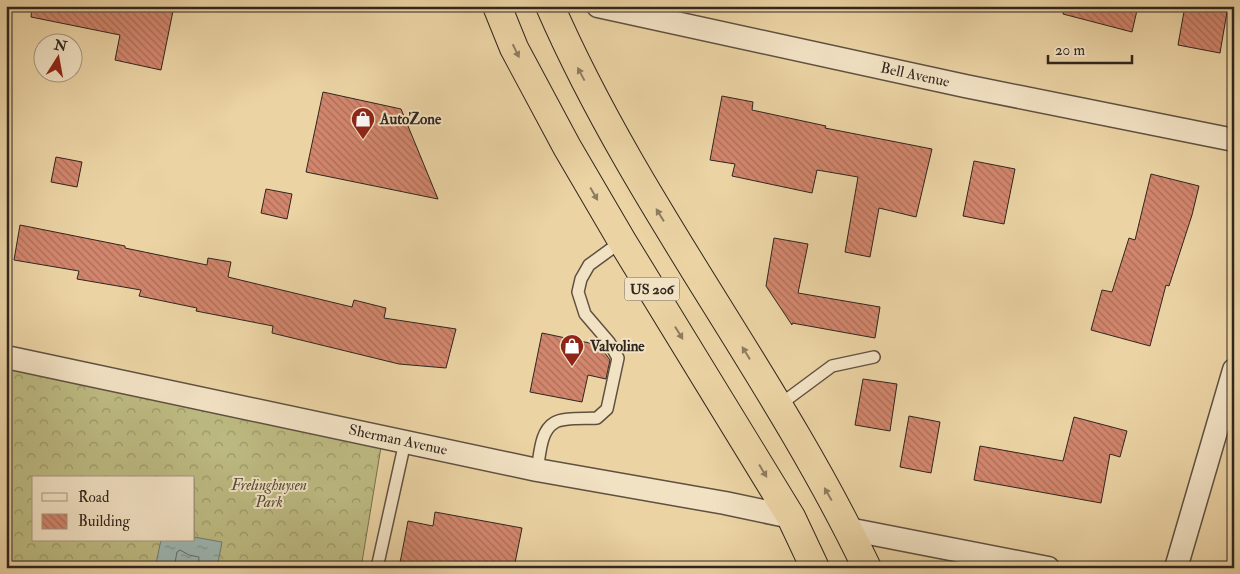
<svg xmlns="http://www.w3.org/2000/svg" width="1240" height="574" font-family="'IM FELL Double Pica',serif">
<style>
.forest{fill:url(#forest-crowns);stroke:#767050;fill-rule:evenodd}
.water{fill:url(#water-ripples);stroke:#717c76}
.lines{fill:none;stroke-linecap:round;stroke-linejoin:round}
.shore{stroke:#666e68;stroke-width:1}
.building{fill:url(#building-back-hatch);stroke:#30261e}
.service-casing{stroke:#5f5140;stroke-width:14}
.minor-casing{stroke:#5f5140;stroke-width:25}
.trunk-casing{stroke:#30261e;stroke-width:30}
.service{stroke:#f2e2c4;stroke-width:11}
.minor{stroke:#f2e2c4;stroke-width:22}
.trunk{stroke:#ebd3a4;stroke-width:28}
.oneway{fill:#8e7c61}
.labels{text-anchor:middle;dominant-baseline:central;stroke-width:4;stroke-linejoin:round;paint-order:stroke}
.shield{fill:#f2e2c4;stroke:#6a5e50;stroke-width:1}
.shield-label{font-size:14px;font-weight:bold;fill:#30261e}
.street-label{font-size:15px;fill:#30261e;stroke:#f2e2c4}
.poi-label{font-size:15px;font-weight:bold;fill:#30261e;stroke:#f2e2c4;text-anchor:start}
.park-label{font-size:15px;font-style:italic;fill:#534b37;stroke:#f2e2c4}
</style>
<defs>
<pattern id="forest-crowns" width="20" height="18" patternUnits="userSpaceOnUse" patternTransform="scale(1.25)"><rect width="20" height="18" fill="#bdbb82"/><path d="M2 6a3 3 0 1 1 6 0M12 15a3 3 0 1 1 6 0" fill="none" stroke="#9a986a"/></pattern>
<pattern id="water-ripples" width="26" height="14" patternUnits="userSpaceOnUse" patternTransform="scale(1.25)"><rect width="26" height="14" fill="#9cb6b1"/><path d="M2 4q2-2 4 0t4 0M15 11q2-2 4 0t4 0" fill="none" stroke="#80948f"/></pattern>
<pattern id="building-back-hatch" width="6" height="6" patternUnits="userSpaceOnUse" patternTransform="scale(1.25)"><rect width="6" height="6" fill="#d2866d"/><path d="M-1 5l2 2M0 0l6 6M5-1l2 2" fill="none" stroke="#ab6d59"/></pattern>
</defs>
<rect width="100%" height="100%" fill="#ebd3a4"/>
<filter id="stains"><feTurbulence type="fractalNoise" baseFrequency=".004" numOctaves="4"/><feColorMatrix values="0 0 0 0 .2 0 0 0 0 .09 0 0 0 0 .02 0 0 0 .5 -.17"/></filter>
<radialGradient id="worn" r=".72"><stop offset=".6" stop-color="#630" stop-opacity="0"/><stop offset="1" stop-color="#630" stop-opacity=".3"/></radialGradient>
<path class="forest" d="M6,364L382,441L361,568H6ZM34,478H194V540H34Z"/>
<path class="water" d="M194,537L222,542L217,568H155L161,540H194Z"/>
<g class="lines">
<path class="shore" d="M174,568L177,552L180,550L189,555L199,557L198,568"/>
</g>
<path class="building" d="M32,6H174L161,70L115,60L120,35L31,17Z
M1064,6H1138L1132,32L1063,14Z
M1185,6H1228L1220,53L1178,45Z
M323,92L401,109L438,199L306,172Z
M722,96L753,102L752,110L826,126L825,128L932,149L916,217L879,208L870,257L845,252L858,177L817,170L812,193L732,176L735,164L710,160Z
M56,157L82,162L77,187L51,182Z
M974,161L1015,169L1004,224L963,216Z
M1151,174L1199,186L1192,215L1169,286L1166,285L1150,346L1091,330L1102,290L1112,292L1129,238L1135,240Z
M266,189L292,194L287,219L261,213Z
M20,225L125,246V248L207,265L208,258L231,262L228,277L352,307L354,300L386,308L384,318L456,329L446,368L399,364L272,333L273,326L196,311L197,308L139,296L141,290L77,279L79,271L14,260Z
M774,238L808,244L798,293L880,307L875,338L792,323V325L766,286Z
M542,333L599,345L610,360L606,379L588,375L582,402L530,392Z
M863,379L897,384L890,431L855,425Z
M909,416L940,422L931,473L900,467Z
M1074,417L1127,431L1120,457L1110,454L1101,503L974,480L980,446L1063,461Z
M435,512L522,528L514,568H399L408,521L433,526Z"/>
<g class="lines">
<g class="service-casing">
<path id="service" d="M778,406L832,366L874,357
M537,470C540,456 540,431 554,423C562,417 586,419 597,418L607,409L618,358L609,342L585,314L578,292L581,279L589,265L622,241
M377,568L405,442"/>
</g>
<g class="minor-casing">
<path id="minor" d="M598,6L965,86L1234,140
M6,357L537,470L725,503L791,517
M848,529L1048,568
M1176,568L1234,370"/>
</g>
<g class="trunk-casing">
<path id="trunk" d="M497,6L514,48L567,147L622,241L791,517L815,568
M550,6C636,204 774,373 867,568"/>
</g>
<use href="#service" class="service"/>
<use href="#minor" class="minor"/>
<use href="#trunk" class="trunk"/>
</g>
<defs><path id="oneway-solid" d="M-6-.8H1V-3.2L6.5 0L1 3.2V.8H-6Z" transform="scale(1.25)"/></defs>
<g class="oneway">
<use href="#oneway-solid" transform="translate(516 51) rotate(64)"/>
<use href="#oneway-solid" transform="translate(581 74) rotate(-118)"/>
<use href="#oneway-solid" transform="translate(594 194) rotate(60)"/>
<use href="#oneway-solid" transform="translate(660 215) rotate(-122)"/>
<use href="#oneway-solid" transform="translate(679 333) rotate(58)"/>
<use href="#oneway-solid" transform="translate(746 353) rotate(-122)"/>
<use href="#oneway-solid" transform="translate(763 471) rotate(59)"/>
<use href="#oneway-solid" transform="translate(828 494) rotate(-120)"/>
</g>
<defs>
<g id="shop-pin" transform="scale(1.25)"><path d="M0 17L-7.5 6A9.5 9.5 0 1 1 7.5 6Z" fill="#8f2418" stroke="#f2e2c4"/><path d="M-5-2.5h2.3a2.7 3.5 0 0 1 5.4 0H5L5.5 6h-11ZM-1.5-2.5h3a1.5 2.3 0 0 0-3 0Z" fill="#fff"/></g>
</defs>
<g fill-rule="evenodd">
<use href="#shop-pin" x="363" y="119"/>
<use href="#shop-pin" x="572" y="346"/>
</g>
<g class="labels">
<rect class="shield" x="624.5" y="277.5" width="55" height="23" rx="4"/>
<g class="shield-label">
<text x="652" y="289">US 206</text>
</g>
<g class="street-label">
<text transform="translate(915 75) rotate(12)">Bell Avenue</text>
<text transform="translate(398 440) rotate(12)">Sherman Avenue</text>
</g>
<g class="poi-label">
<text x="380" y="119">AutoZone</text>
<text x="590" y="346">Valvoline</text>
</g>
<g class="park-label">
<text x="269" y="485">Frelinghuysen<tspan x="269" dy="17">Park</tspan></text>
</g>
</g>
<rect width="1240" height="574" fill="none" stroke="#ebd3a4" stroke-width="25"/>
<rect x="8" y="8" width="1225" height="559" fill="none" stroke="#30261e" stroke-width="2.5"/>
<rect x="12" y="12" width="1215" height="549" fill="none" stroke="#30261e"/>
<rect x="32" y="476" width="162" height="65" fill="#f2e2c4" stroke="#a49782"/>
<rect x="42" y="493" width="25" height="8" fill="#f2e2c4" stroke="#a49782"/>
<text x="78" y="502" font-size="15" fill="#30261e">Road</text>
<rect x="42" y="514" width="25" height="15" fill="url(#building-back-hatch)" stroke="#a49782"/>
<text x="78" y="526" font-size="15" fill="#30261e">Building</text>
<g transform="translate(58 58) rotate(11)"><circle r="24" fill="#f2e2c4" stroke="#a49782"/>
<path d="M0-4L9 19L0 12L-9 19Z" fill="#8f2418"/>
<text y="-8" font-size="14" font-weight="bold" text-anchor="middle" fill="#30261e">N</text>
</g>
<path d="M1048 55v8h84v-8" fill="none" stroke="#30261e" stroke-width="2.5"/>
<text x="1055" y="55" font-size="15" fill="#30261e" stroke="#f2e2c4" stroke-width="4" paint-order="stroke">20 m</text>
<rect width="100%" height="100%" filter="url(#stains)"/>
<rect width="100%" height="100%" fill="url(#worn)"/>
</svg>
